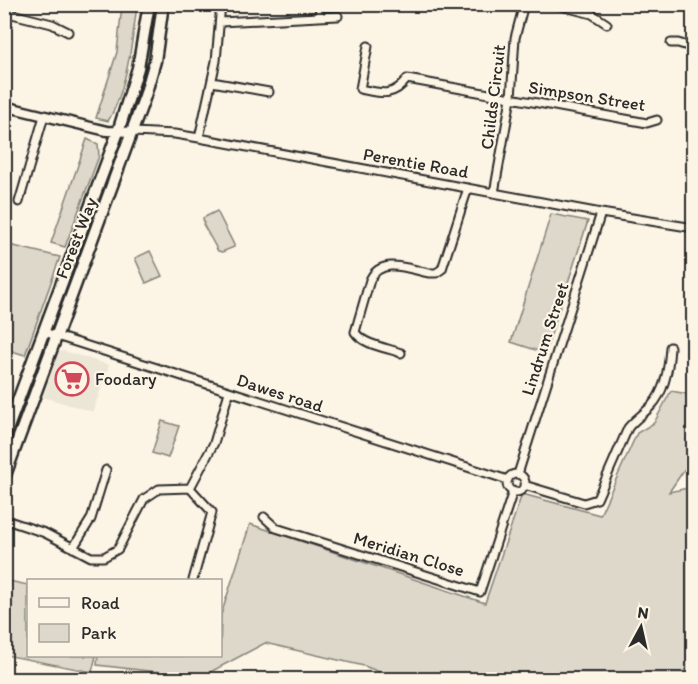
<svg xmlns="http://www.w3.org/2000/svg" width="698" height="684" font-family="Itim,sans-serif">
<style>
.built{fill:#ece6d7}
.green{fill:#ded8ca;stroke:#84827a;stroke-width:1.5}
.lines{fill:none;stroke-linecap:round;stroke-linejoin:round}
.minor-casing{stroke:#2b2b2b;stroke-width:11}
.tertiary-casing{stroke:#2b2b2b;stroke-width:13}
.primary-casing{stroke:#2b2b2b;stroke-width:15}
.minor{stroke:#fcf5e5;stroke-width:7}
.tertiary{stroke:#fcf5e5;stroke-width:8}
.primary{stroke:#fcf5e5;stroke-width:10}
.labels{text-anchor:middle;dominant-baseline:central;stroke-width:4.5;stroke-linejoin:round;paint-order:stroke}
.street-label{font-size:18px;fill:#2b2b2b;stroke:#fcf5e5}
.poi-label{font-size:18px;fill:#2b2b2b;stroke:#fcf5e5;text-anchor:start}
</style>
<rect width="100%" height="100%" fill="#fcf5e5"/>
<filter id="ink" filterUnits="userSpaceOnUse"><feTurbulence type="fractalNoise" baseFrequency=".0167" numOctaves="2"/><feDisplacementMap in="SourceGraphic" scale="12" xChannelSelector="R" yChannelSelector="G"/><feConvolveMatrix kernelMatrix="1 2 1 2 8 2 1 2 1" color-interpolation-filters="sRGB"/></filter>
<g filter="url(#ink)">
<path class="built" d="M64,351L109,365L93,412L43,397L59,352Z"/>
<path class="green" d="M122,5H137C133,38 126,93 108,121L96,118L117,52Z
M87,139L98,144L99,156L65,247L51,243Z
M217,211L234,245V247L222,252L218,251L203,224L204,223L203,218Z
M551,214L588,221L545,353L511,342Z
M5,244L60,257L25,355L5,349Z
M150,251L162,276L146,283L135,258Z
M671,391L693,395V457L669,492L693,487V679H398L364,666L265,643L201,677L97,665L98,656H220L221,615L250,524L485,603L522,494L600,515L637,433L654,423Z
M162,421L179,426L168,458L152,453Z
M4,580L28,585V656H96L92,672L5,655Z"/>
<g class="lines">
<g class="minor-casing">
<path id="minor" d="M319,4L320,17
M553,4L592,14L607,24
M4,12L52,24L68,32
M220,22L338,16
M671,43H678L694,48
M368,46L360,89C380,93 393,98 407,79L647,123L657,120
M212,82L269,92
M133,132L175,134L199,138L601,213L694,228
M199,138L216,61L221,4
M494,193L511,98L515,38L524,4
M19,202L44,116
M44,332L508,480
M401,353C388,348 363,345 355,332L370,280C381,256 409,269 429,273H436L442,269L468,188
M518,474L601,213
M507 483a9 9 0 1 1 18 0a9 9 0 1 1-18 0Z
M524,485L584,503L597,499L628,428C635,419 644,414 652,405C665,391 669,365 670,347
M190,488L214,443L229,392
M264,517L276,528L480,592L513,491
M12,522L45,533L91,557H104L118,549L144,499L159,489L190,488L212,512L193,580
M73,548L91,519L106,470"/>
</g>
<g class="tertiary-casing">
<path id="tertiary" d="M4,106L107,131L133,132"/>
</g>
<g class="primary-casing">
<path id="primary" d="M4,438L118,132L138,68L149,4
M4,478L145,96L155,61L163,4"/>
</g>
<use href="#minor" class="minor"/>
<use href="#tertiary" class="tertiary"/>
<use href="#primary" class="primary"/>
</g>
</g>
<defs>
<g id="supermarket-ring" transform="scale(1.725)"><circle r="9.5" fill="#fcf5e5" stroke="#d1495b" stroke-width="1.5"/><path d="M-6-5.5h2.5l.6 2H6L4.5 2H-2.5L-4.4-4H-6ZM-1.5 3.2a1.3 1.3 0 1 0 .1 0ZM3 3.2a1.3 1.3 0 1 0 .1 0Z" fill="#d1495b"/></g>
</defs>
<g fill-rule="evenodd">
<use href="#supermarket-ring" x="72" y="379"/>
</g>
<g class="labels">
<g class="street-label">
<text transform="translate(587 96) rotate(9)">Simpson Street</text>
<text transform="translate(493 97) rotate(-83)">Childs Circuit</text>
<text transform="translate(416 163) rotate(10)">Perentie Road</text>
<text transform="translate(76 238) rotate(-69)">Forest Way</text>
<text transform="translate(545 339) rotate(-72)">Lindrum Street</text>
<text transform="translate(280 393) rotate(18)">Dawes road</text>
<text transform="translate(409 554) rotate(17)">Meridian Close</text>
</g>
<g class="poi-label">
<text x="95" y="379">Foodary</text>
</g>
</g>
<rect width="698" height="684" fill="none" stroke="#fcf5e5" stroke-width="24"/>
<rect x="12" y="12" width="674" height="660" fill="none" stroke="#2b2b2b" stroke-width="2" filter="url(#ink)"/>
<rect x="27" y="579" width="195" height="78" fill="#fcf5e5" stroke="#a8a49b" stroke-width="1.5"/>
<rect x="39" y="598" width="30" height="9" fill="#fcf5e5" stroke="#a8a49b" stroke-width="1.5"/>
<text x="81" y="609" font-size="18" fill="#2b2b2b">Road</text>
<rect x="39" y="624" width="30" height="18" fill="#ded8ca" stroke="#a8a49b" stroke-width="1.5"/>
<text x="81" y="639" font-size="18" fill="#2b2b2b">Park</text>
<g transform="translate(641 627) rotate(8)" stroke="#fcf5e5" stroke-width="4.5" paint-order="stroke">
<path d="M0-4.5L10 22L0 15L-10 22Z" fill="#2b2b2b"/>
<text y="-9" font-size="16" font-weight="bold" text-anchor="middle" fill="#2b2b2b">N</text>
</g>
</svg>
